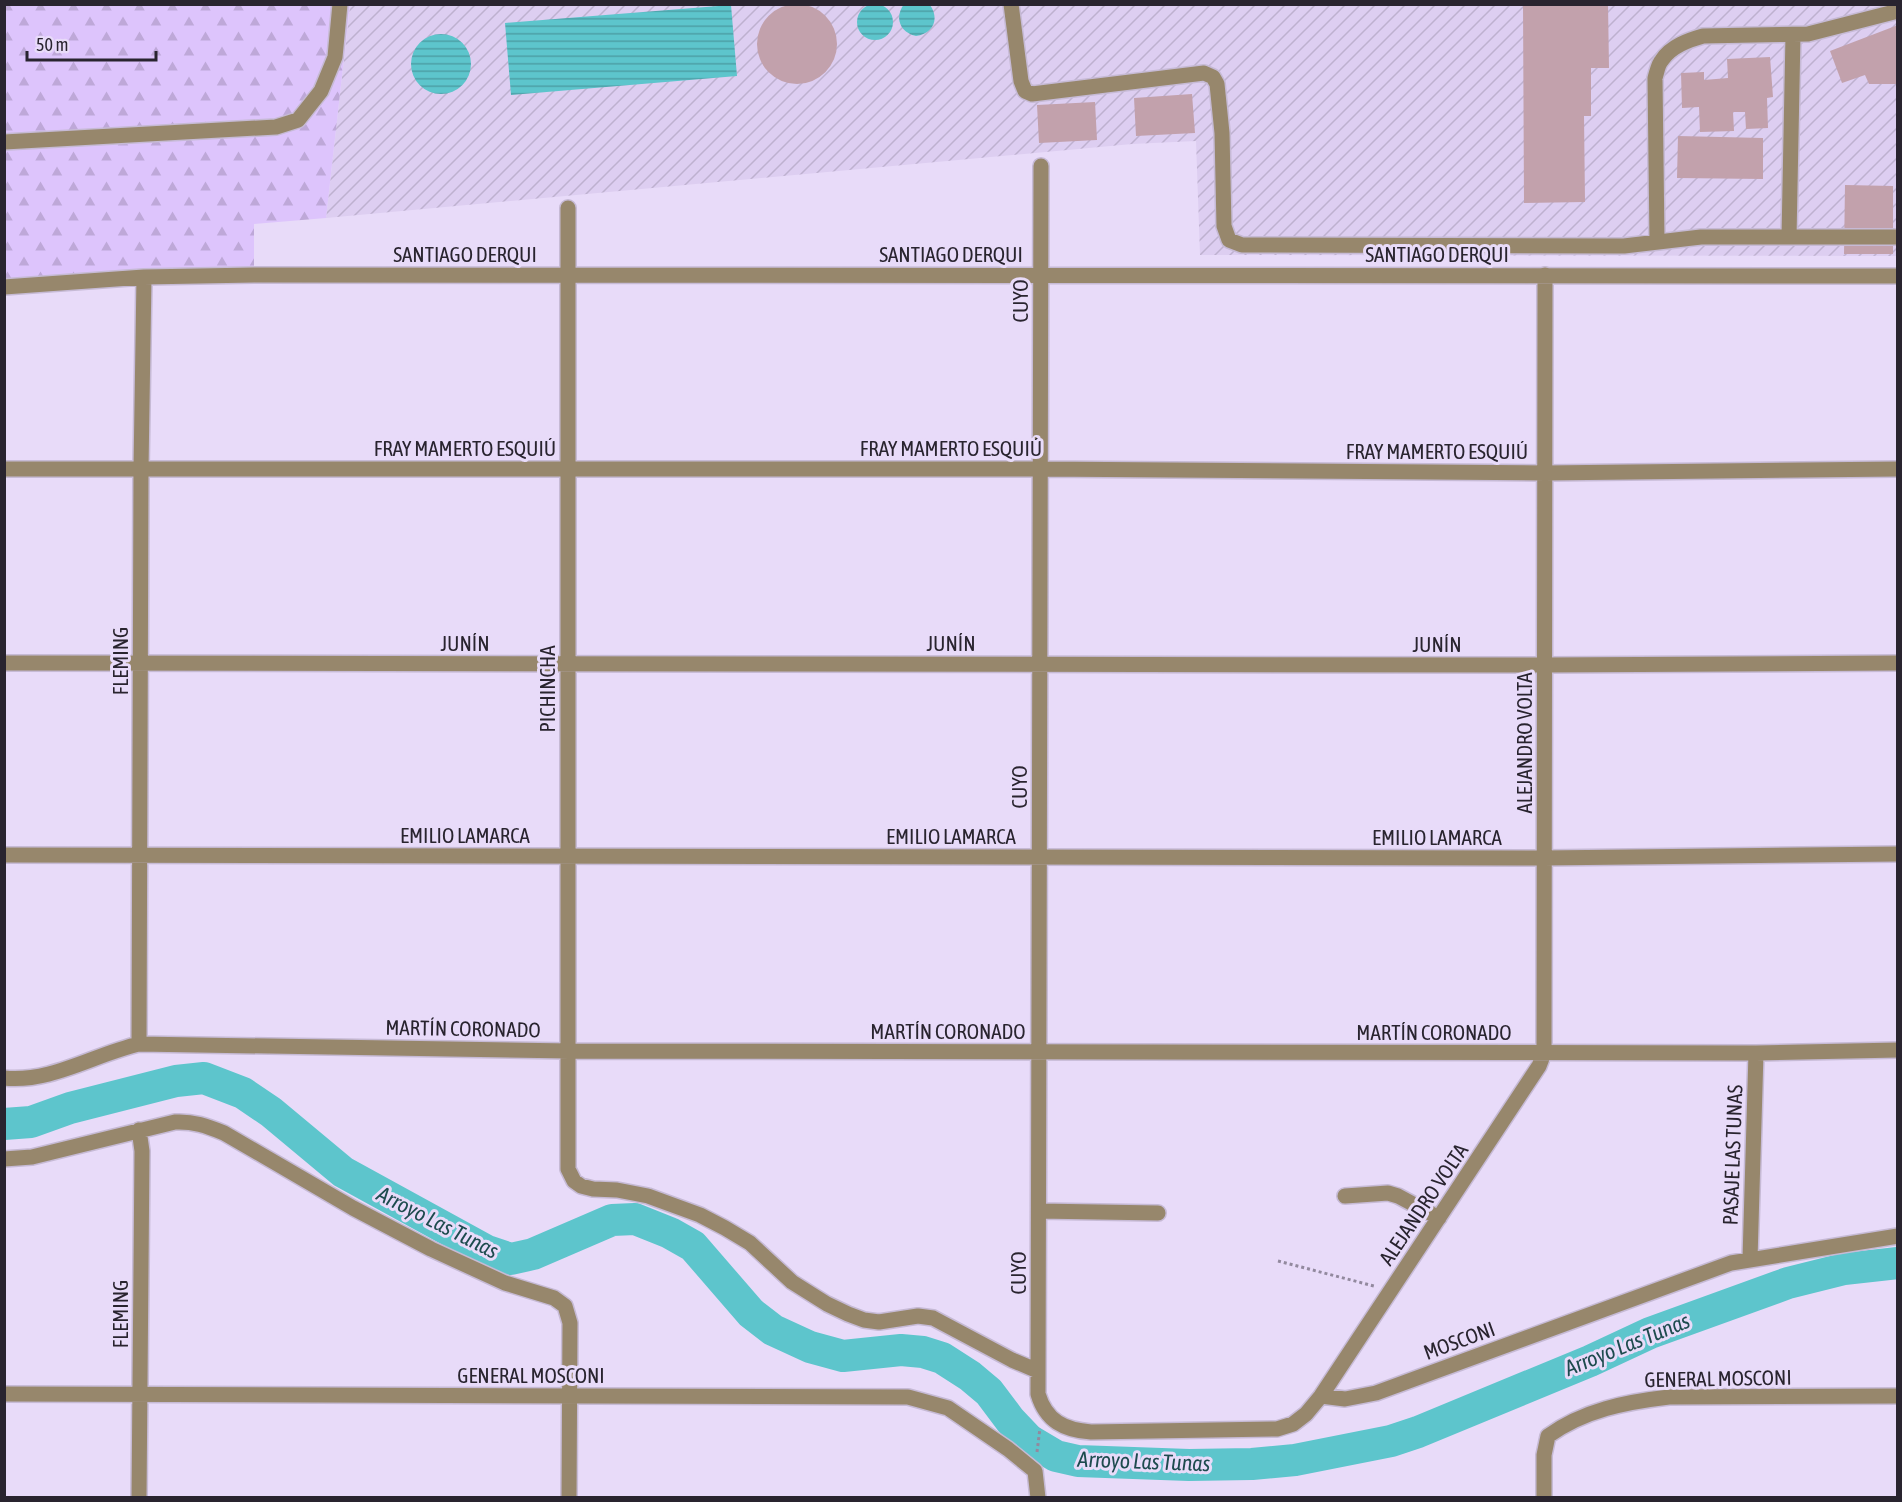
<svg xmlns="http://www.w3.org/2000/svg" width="1902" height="1502" font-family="'Asap Condensed',sans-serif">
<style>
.industrial{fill:url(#industrial-furrows)}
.forest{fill:url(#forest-firs)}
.water{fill:url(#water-rules)}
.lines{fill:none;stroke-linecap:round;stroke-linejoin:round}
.river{stroke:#5dc5cc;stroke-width:32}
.building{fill:#c2a1ac}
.minor-casing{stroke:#c6bad5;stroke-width:18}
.path{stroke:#92899e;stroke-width:3;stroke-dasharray:3 3;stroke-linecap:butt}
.minor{stroke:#97876c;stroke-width:15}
.labels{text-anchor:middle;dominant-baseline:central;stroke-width:6;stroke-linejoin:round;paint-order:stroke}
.street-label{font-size:21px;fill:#29242f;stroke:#e8dbf9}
.water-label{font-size:22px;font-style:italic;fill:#1d4b4e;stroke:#e8dbf9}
</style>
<defs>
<pattern id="industrial-furrows" width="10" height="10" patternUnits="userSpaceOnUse" patternTransform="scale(1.5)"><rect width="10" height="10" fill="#ddcef1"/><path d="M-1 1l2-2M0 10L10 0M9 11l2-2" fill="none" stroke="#beb1cf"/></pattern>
<pattern id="forest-firs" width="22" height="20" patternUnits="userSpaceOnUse" patternTransform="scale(1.5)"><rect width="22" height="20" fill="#ddc4fc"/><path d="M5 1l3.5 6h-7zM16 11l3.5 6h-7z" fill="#bea8d8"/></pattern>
<pattern id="water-rules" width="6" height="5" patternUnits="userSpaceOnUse" patternTransform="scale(1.5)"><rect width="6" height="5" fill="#5dc5cc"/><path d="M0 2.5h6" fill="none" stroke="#4da0a6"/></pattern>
</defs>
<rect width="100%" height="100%" fill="#e8dbf9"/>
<path class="industrial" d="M350,5H1897V256L1200,255L1196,141L1132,144L326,218Z"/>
<path class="forest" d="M5,5H350L326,218L254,224V275L5,290Z"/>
<path class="water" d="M857 22a18 18 0 1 1 36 0a18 18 0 1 1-36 0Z
M904,4L930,5C940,19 933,34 916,36C900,32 894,18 904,4Z
M731,5L737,76L511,95L505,23Z
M411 64a30 30 0 1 1 60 0a30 30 0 1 1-60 0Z"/>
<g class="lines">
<path class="river" d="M4,1124L31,1122L70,1108L176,1081L204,1078L243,1093L271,1112L343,1172L487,1251L511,1259L533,1254L612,1220L635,1219L670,1233L693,1246L751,1313L773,1330L810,1347L843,1356L901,1350L923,1352L942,1358L970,1376L989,1392L1010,1420L1029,1440L1056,1456L1078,1461L1189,1465L1252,1464L1295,1460L1391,1441L1418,1432L1590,1361L1650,1333L1788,1283L1844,1269L1898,1263"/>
</g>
<path class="building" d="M1523,4H1608L1609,68H1591V116H1584L1585,202L1524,203Z
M757 44a40 40 0 1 1 80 0a40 40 0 1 1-80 0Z
M1898,25V84H1869L1865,75L1842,83L1830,51Z
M1770,57L1773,97L1767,98L1768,128L1746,129L1745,112H1733L1734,131L1700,132L1699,107L1682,108L1681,73L1704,72V80L1728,78L1727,59Z
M1192,94L1195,133L1136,136L1134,98Z
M1095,102L1097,140L1039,143L1037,105Z
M1678,136L1763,138V179L1677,178Z
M1845,185L1893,186V254H1844Z"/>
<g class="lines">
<g class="minor-casing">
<path id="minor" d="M1011,4L1021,81L1025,91L1032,94L1204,73L1213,77L1217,84L1222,133L1224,226L1229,240L1242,245L1624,246L1701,237H1898
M4,142L276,127L298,120L321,91L335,57L340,4
M1041,166L1038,1394C1046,1421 1064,1430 1091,1432L1277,1429L1293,1424L1306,1414L1321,1396L1539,1066L1544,1053L1545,275
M568,208V1169L574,1181L581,1186L593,1189L617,1190L648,1196L700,1215L725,1228L750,1243L792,1282L827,1304L848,1314L864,1320L879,1322L918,1316L933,1318L1012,1360L1038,1371
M1789,237L1793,35
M1657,241L1655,78C1657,72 1658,64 1662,60C1671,46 1689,40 1703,36L1808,34L1898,11
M4,287L144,277L254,275L1898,276
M4,469H1041L1545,473L1898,469
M4,663L1545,665L1898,663
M4,855L1544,858L1898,854
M139,1044L141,469L144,277
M4,1078C51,1083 95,1054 139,1044L569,1051L1756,1053L1898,1050
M4,1159L32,1157L175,1122C193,1121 207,1126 224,1133L353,1208L431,1249L505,1283L554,1298L565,1306L570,1323L569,1498
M1345,1196L1388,1193L1398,1196L1439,1218
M1039,1211L1158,1213
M1750,1259L1756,1053
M4,1394L908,1397L948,1408L1008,1449L1035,1471L1038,1498
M1321,1396L1345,1399L1376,1393L1731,1263L1898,1236
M139,1498L142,1151L139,1130
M1544,1498V1455L1548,1436C1584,1410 1626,1402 1669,1397L1898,1396"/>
</g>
<path class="path" d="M1278,1261L1374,1286
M1037,1452L1040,1428"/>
<use href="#minor" class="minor"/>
</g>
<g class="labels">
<g class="street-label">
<text x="465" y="254">SANTIAGO DERQUI</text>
<text x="951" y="254">SANTIAGO DERQUI</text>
<text x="1437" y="254">SANTIAGO DERQUI</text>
<text transform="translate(1020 301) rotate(-90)">CUYO</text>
<text x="465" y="448">FRAY MAMERTO ESQUIÚ</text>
<text x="951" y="448">FRAY MAMERTO ESQUIÚ</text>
<text x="1437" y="451">FRAY MAMERTO ESQUIÚ</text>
<text x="465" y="643">JUNÍN</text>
<text x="951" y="643">JUNÍN</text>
<text x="1437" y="644">JUNÍN</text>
<text transform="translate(120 661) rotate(-90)">FLEMING</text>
<text transform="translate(547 689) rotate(-90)">PICHINCHA</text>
<text transform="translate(1524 743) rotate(-90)">ALEJANDRO VOLTA</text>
<text transform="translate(1019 787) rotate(-90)">CUYO</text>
<text x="465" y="835">EMILIO LAMARCA</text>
<text x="951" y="836">EMILIO LAMARCA</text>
<text x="1437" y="837">EMILIO LAMARCA</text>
<text transform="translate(463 1028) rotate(1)">MARTÍN CORONADO</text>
<text x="948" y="1031">MARTÍN CORONADO</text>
<text x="1434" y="1032">MARTÍN CORONADO</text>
<text transform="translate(1732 1155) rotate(-88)">PASAJE LAS TUNAS</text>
<text transform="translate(1423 1204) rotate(-56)">ALEJANDRO VOLTA</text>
<text transform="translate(1018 1273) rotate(-90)">CUYO</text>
<text transform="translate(120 1314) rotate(-90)">FLEMING</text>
<text transform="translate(1459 1340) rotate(-20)">MOSCONI</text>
<text x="531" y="1375">GENERAL MOSCONI</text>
<text transform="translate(1718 1378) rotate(-1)">GENERAL MOSCONI</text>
</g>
<g class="water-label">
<text transform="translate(438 1222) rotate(27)">Arroyo Las Tunas</text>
<text transform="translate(1627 1344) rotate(-22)">Arroyo Las Tunas</text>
<text transform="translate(1144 1461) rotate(2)">Arroyo Las Tunas</text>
</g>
</g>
<rect width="1902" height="1502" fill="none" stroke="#29242f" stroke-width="12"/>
<path d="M27 51v9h129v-9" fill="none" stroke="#29242f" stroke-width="3"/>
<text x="36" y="51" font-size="18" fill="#29242f" stroke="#e8dbf9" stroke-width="4.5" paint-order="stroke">50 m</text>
</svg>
